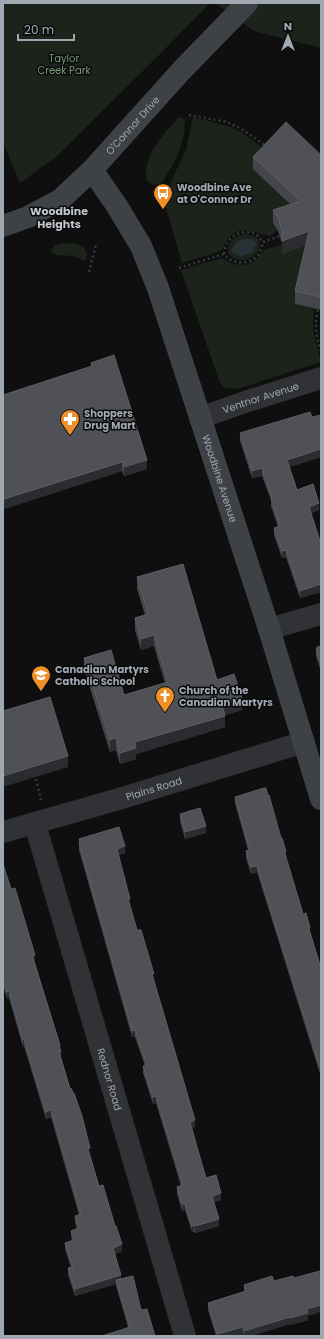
<svg xmlns="http://www.w3.org/2000/svg" width="324" height="1339" font-family="Poppins,sans-serif">
<style>
.green{fill:#1b231b}
.water{fill:#283135}
.lines{fill:none;stroke-linecap:round;stroke-linejoin:round}
.path{stroke:#36393c;stroke-width:2.5;stroke-dasharray:2 3;stroke-linecap:butt}
.street{stroke:#303235;stroke-width:22}
.secondary{stroke:#3e4145;stroke-width:22}
.wall{fill:#45464b}
.shaded-wall{fill:#2b2c2f}
.building{fill:#4f5156;stroke:#5b5e64}
.labels{text-anchor:middle;dominant-baseline:central;stroke-width:3;stroke-linejoin:round;paint-order:stroke}
.park-label{font-size:10px;fill:#7a9c77;stroke:#0a0a0b}
.street-label{font-size:10px;fill:#a0a8b1;stroke:#0a0a0b}
.poi-label{font-size:10px;font-weight:bold;fill:#a0a8b1;stroke:#0a0a0b;text-anchor:start}
.neighbourhood-label{font-size:11px;font-weight:bold;fill:#c1c6cd;stroke:#0a0a0b}
</style>
<rect width="100%" height="100%" fill="#0f0f10"/>
<path class="green" d="M3,3H210L161,53L57,156L20,183L3,142Z
M215,3H321V48L254,31Z
M179,117L185,119C185,145 175,161 162,183L153,185L147,181C141,158 164,133 179,117Z
M193,117L231,127L243,133L269,153L310,221C296,224 280,225 270,236C264,235 260,233 254,232C237,227 228,235 222,250L215,253L182,263L163,198L186,150Z
M312,230L295,304L314,309L313,322L314,334L321,362L237,389L225,388L220,383L181,270L222,258L233,264L244,265L253,262L264,250L301,239Z
M247,234L257,237C268,255 240,269 228,253C227,240 236,236 247,234Z
M63,243L77,244L84,248L87,253L85,261L73,256L57,255L51,252L54,245Z"/>
<path class="water" d="M245,239C251,239 254,239 257,244L253,252L241,256L233,253L232,250C234,243 238,241 245,239Z"/>
<g class="lines">
<path class="path" d="M189,115L227,122L243,130L266,146
M224,254C225,249 226,245 228,242C234,233 248,229 257,235C259,237 261,240 263,242
M179,268L224,254C226,256 228,259 231,260C240,265 253,262 259,254C261,250 262,245 263,242L283,235
M89,272L96,244
M318,310C314,324 316,336 321,351
M36,779L41,800"/>
<g class="street">
<path id="s1" d="M200,418L242,403L321,378"/>
<path d="M269,629L321,614"/>
<path id="s2" d="M35,824L185,1336"/>
<path id="s3" d="M3,832L119,799L304,742"/>
</g>
<g class="secondary">
<path id="s4" d="M92,170L117,206L141,246L158,288L269,629L321,799"/>
<path id="s5" d="M3,226L28,217L60,200L92,170L182,70L247,3"/>
</g>
</g>
<path class="wall" d="M321,155V310L295,304V291L306,245L282,254V243L278,231L273,223V210L290,204L253,169V157Z
M91,363L147,469L124,476L122,471L4,509L3,506V395L91,367Z
M240,433L321,457L289,467L297,490L319,510L311,513L321,544V592L300,598L286,557L282,558L274,535V528L278,527L271,506V500L262,476L252,478L240,441Z
M137,577L242,710L225,715V727L136,754V759L120,764L116,750L110,752L84,669V658L124,695L165,683L154,646L141,650L135,630V618L145,615L137,589Z
M321,646V672L316,656V649H317V647Z
M235,797L286,859L303,914L310,934L320,965L321,964V1077L257,872L251,874L246,858V851L248,850L235,803Z
M180,814L206,833L185,839L180,821Z
M79,839L125,853L118,855L130,904L137,930L154,980L195,1127L192,1128L199,1154L206,1178L221,1200L214,1202L219,1226L195,1233L194,1232H192L185,1210L182,1211L177,1194V1187L181,1186L156,1103L153,1104L143,1073V1066H145L135,1037H132L79,850Z
M3,864L35,962L60,1045L61,1057L98,1183L122,1251L115,1254L121,1279L141,1310L155,1336L128,1327L116,1286V1284L75,1296L68,1275V1268H71L65,1249V1243L72,1240L71,1237V1231L77,1229L75,1223V1216L79,1215L51,1117L46,1119L24,1046L23,1047L9,998L7,999L3,985Z
M274,1281L308,1316V1320L290,1325V1324L251,1336H244L243,1334L235,1336H216L208,1310V1303L244,1292V1285Z"/>
<path class="shaded-wall" d="M309,231V244L282,254V241Z
M321,449V457L287,468V460Z
M147,460V469L124,476V467Z
M122,462V471L4,509V499Z
M262,468V476L252,478V471Z
M319,503V510L309,514V507Z
M286,550V557L282,558V551Z
M321,584V592L300,598V591Z
M154,635V646L141,650V639Z
M242,698V710L222,716V704Z
M225,716V727L136,754V759L120,764V753L135,742Z
M116,738V750L110,752V740Z
M68,756V767L3,787V776Z
M206,826V833L185,839V832Z
M125,846V853L117,856V849Z
M257,866V872L251,874V867Z
M35,955V962L32,956Z
M9,991V998L7,999V992Z
M135,1030V1037H132V1031Z
M24,1039V1046L23,1047V1040Z
M156,1096V1103L153,1104V1097Z
M51,1110V1117L46,1119V1112Z
M195,1120V1127L190,1129V1122Z
M221,1193V1200L212,1203V1196Z
M182,1204H185V1210L182,1211Z
M219,1219V1226L195,1233V1226Z
M194,1225V1232H192V1226Z
M122,1244V1251L113,1254V1248Z
M121,1275V1282L116,1280V1284L75,1296V1289Z
M321,1305V1312L308,1316V1320L290,1325V1318L307,1309Z
M290,1317V1324L251,1336H244V1331Z
M243,1327V1334L235,1336H217V1334Z"/>
<path class="building" d="M286,122L321,155V297L295,291L309,231L282,241V230L278,218L273,210L301,201L253,157Z
M114,355L147,460L124,467L122,462L4,499L3,496V395L92,366L91,363Z
M310,412L312,417L321,415V449L287,460L297,490L313,484L319,503L309,507L321,544V584L300,591L286,550L282,551L274,528L280,526L271,498H272L262,468L252,471L240,433Z
M183,564L217,680L234,674L242,698L222,704L225,716L135,742L136,748L120,753L116,738L110,740L84,658L111,650L124,695L168,682L154,635L141,639L135,618L148,614L137,577Z
M321,646V665L316,649H317V647Z
M50,697L68,756L3,776V711Z
M264,788H266L268,796L269,795L281,838H282L286,852L285,853L286,857L303,914L306,913L310,928L309,929L320,965L321,964V1070L257,866L251,867L246,851L250,850L235,797Z
M200,808L206,826L185,832L180,814Z
M119,827L125,846L117,849L130,899H128L137,930H141L154,974H152L195,1120L190,1122L199,1154L206,1178L216,1175L221,1193L212,1196L219,1219L195,1226L194,1225L192,1226L185,1204H182L177,1187L183,1185L156,1096L153,1097L143,1066L147,1065L135,1030L132,1031L79,843H80L79,839Z
M3,864L11,889L15,888L35,955L32,956L60,1045H59L61,1052H59L70,1089L71,1088L73,1093H74L82,1116L90,1148L88,1149L98,1183L99,1186L103,1185L115,1226H116L122,1244L113,1248L121,1275L75,1289L68,1268L73,1267L65,1243L74,1240L71,1231L79,1228L75,1216L81,1214L51,1110L46,1112L24,1039L23,1040L9,991L7,992L3,979Z
M320,1271L321,1273V1305L307,1309L308,1313L290,1318V1317L244,1331L243,1327L217,1334L208,1303L246,1291L244,1285L272,1276L274,1281L293,1276L294,1278Z
M133,1276L141,1310L147,1309L155,1336H102L130,1327L116,1280Z"/>
<defs>
<g id="bus-pin" transform="scale(1)"><path d="M0 17L-7.5 6A9.5 9.5 0 1 1 7.5 6Z" fill="#ef8f28" stroke="#0a0a0b"/><path d="M-5-6H5V4H4V6H2V4H-2V6H-4V4H-5ZM-3.5-4V0h7V-4ZM-3.5 1.2v1.5H-2V1.2ZM2 1.2v1.5H3.5V1.2Z" fill="#fff"/></g>
<g id="pharmacy-pin" transform="scale(1)"><path d="M0 17L-7.5 6A9.5 9.5 0 1 1 7.5 6Z" fill="#ef8f28" stroke="#0a0a0b"/><path d="M-2-6h4v4h4v4h-4v4h-4v-4h-4v-4h4Z" fill="#fff"/></g>
<g id="school-pin" transform="scale(1)"><path d="M0 17L-7.5 6A9.5 9.5 0 1 1 7.5 6Z" fill="#ef8f28" stroke="#0a0a0b"/><path d="M0-5L7-2L0 1L-7-2ZM-4 1L0 2.5L4 1V4Q0 6-4 4Z" fill="#fff"/></g>
<g id="church-pin" transform="scale(1)"><path d="M0 17L-7.5 6A9.5 9.5 0 1 1 7.5 6Z" fill="#ef8f28" stroke="#0a0a0b"/><path d="M-1.2-6h2.4v3.5h3.3v2.4h-3.3V6h-2.4V-.1h-3.3v-2.4h3.3Z" fill="#fff"/></g>
</defs>
<g fill-rule="evenodd">
<use href="#bus-pin" x="163" y="193"/>
<use href="#pharmacy-pin" x="70" y="419"/>
<use href="#school-pin" x="41" y="675"/>
<use href="#church-pin" x="165" y="696"/>
</g>
<g class="labels">
<g class="park-label">
<text x="64" y="58">Taylor<tspan x="64" dy="12">Creek Park</tspan></text>
</g>
<g class="street-label">
<text stroke="none"><textPath href="#s5" startOffset="167">O'Connor Drive</textPath></text>
<text stroke="none"><textPath href="#s1" startOffset="64">Ventnor Avenue</textPath></text>
<text stroke="none"><textPath href="#s4" startOffset="336">Woodbine Avenue</textPath></text>
<text stroke="none"><textPath href="#s3" startOffset="157">Plains Road</textPath></text>
<text stroke="none"><textPath href="#s2" startOffset="266">Rednor Road</textPath></text>
</g>
<g class="poi-label">
<text x="177" y="187">Woodbine Ave<tspan x="177" dy="12">at O'Connor Dr</tspan></text>
<text x="84" y="413">Shoppers<tspan x="84" dy="12">Drug Mart</tspan></text>
<text x="55" y="669">Canadian Martyrs<tspan x="55" dy="12">Catholic School</tspan></text>
<text x="179" y="690">Church of the<tspan x="179" dy="12">Canadian Martyrs</tspan></text>
</g>
<g class="neighbourhood-label">
<text x="59" y="211">Woodbine<tspan x="59" dy="13">Heights</tspan></text>
</g>
</g>
<rect width="324" height="1339" fill="none" stroke="#a0a8b1" stroke-width="8"/>
<g transform="translate(288 36)" stroke="#0a0a0b" stroke-width="3" paint-order="stroke">
<path d="M0-3L7 15L0 10L-7 15Z" fill="#a0a8b1"/>
<text y="-6" font-size="11" font-weight="bold" text-anchor="middle" fill="#a0a8b1">N</text>
</g>
<path d="M18 34v6h56v-6" fill="none" stroke="#a0a8b1" stroke-width="2"/>
<text x="24" y="34" font-size="12" fill="#a0a8b1" stroke="#0a0a0b" stroke-width="3" paint-order="stroke">20 m</text>
</svg>
